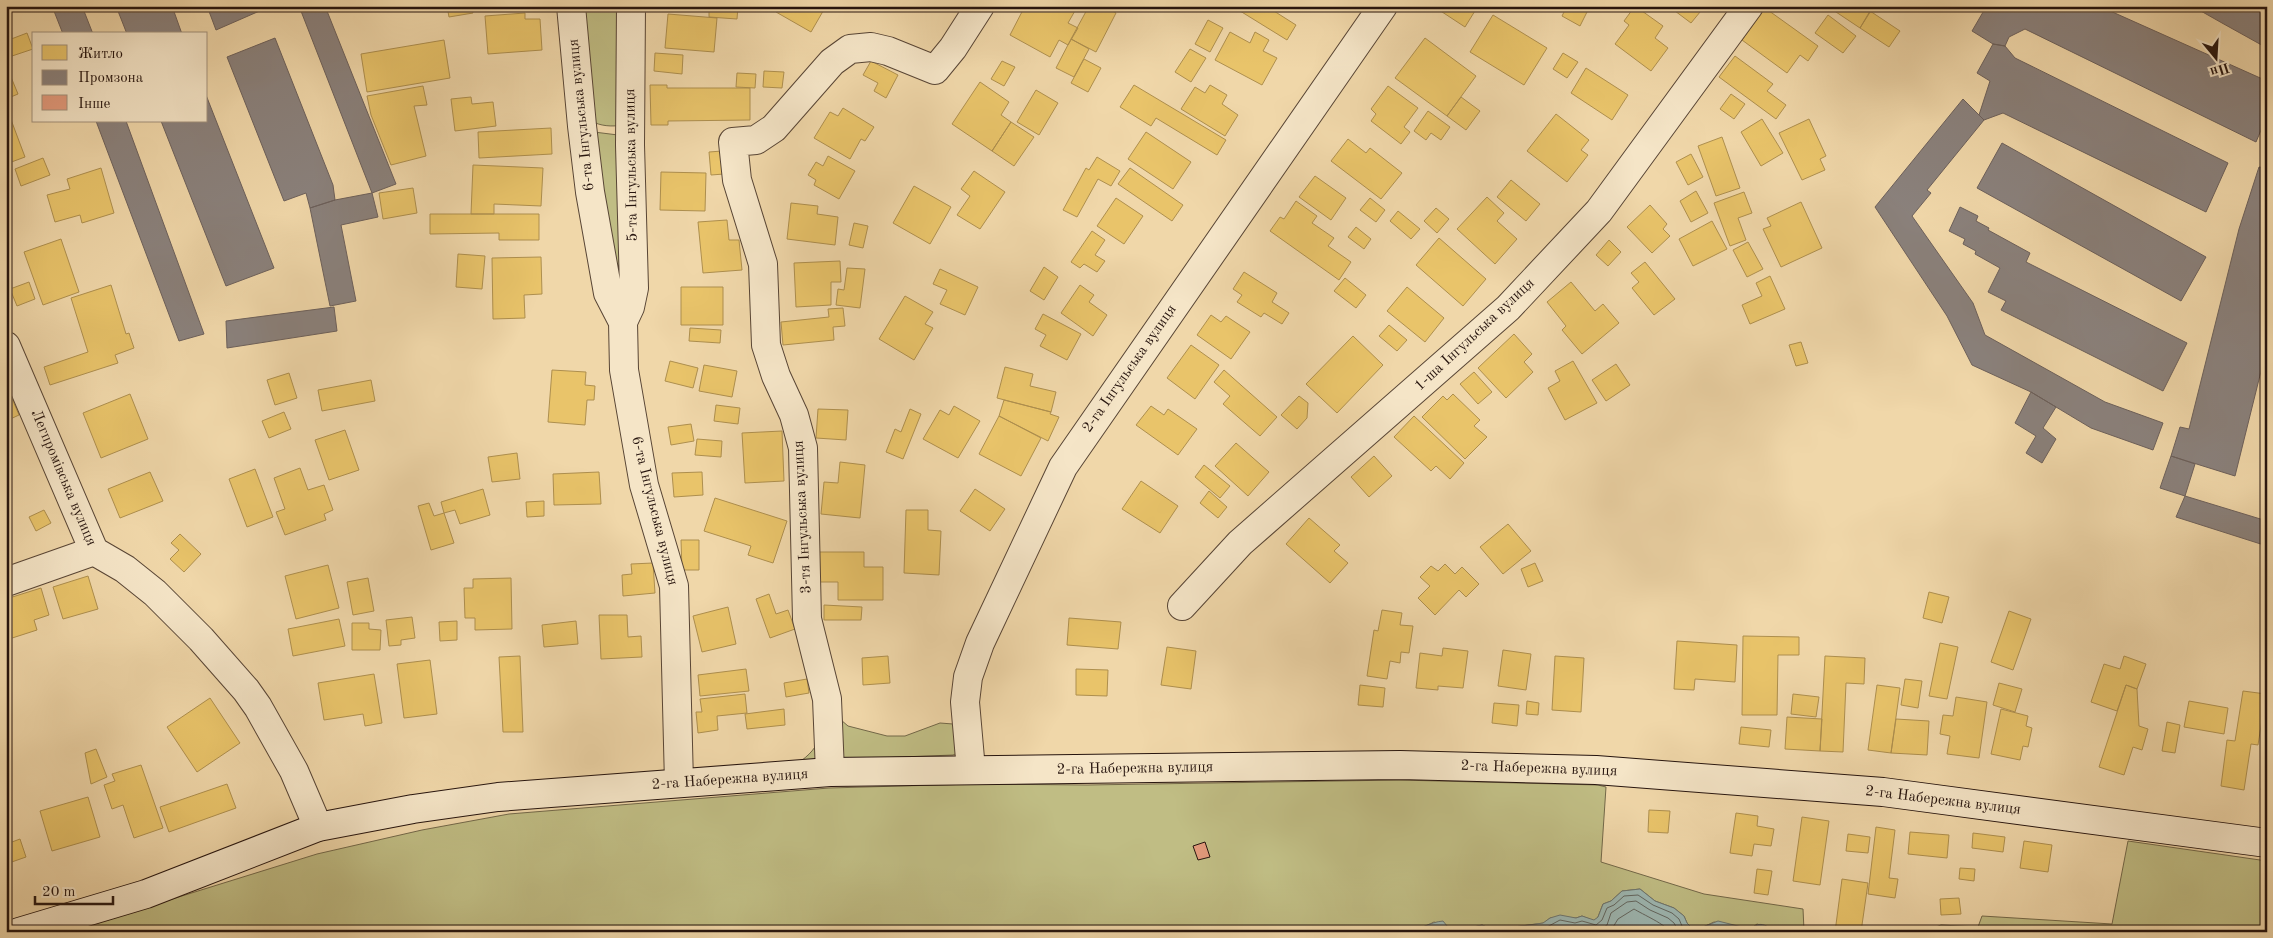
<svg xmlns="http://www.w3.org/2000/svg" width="2273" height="938" font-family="'Old Standard TT',serif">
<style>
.green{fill:#c0bd84;stroke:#736849}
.water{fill:#9db7b2;stroke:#6d7670}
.homes{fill:#e9c46a;stroke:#ae8f4e}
.industry{fill:#8a817c;stroke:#6c605b}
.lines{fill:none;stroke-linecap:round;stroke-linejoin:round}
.shore{stroke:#626660;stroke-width:1}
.building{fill:#e39a7c;stroke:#26140e}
.street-casing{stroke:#584535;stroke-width:30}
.secondary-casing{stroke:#26140e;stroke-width:30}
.street{stroke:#f5e5c7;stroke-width:28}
.secondary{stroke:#f5e5c7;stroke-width:28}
.labels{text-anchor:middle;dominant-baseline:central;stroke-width:5;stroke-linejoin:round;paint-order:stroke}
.street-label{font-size:15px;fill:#26140e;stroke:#f5e5c7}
</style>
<rect width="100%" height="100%" fill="#f0d7a9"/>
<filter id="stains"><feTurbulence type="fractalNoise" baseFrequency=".004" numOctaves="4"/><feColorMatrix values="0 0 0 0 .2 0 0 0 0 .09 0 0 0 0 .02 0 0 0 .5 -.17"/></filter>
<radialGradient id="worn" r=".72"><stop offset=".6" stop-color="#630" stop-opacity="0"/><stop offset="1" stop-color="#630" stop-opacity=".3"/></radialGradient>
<path class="green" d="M580,6H624L621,125C613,127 599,126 592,121Z
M594,132L618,135L621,302Z
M819,701L848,726L887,736H905L940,723L953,724L960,752L953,755L801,761C826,742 820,730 819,701Z
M1399,780L1598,785L1606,787L1601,862L1704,894L1803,909L1804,930L1806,932H1770V928L1757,924L1750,929L1714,922L1703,927L1692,928L1687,923L1684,916L1674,908L1655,901L1640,889L1622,891L1611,901L1603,904L1598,917L1594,921L1582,916L1576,918H1550L1544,923L1514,927L1496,931L1482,925L1452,932L1449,927L1434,922L1416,931L1406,932H1274L1267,928C1260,932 1254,934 1247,928L1242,932H66L317,854L422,830L509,814L829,788L974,784L1087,785Z
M2128,841L2267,861V932H1923L1941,925L1978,927L1982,916L2112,924Z"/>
<path class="water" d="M1640,889L1655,901L1674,908L1684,916L1687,923L1692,928L1703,927L1718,921L1750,929C1758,923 1762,923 1770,928V932H1455L1482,925L1496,931L1514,927L1543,923L1550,918L1560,915L1576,918L1582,916L1594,920L1598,917L1603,904L1611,901L1622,891Z
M1443,921L1452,932H1406C1419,930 1430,922 1443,921Z"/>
<path class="homes" d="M447,6H472L473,13L449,17Z
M709,6H738L737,19L709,17Z
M779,6H826L811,32L776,12Z
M1025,6H1071L1076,9L1068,23L1078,28L1068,45L1059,40L1050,57L1010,35Z
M1089,6H1104L1116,13L1096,52L1071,39Z
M1232,6H1266L1296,25L1287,40Z
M1433,6H1478L1465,27Z
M1567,6H1590L1580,26L1562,16Z
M1635,6L1663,26L1655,38L1668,48L1651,71L1615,44L1629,25L1624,21Z
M1672,6H1705L1691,23L1671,8Z
M1827,6H1874L1860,28Z
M1765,8L1818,46L1808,61L1800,55L1787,73L1742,40Z
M1870,11L1900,31L1889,47L1860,28Z
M525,13V19H540L542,50L488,54L485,16Z
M668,14L717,18L714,52L665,48Z
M1493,15L1547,48L1524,85L1470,52Z
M1828,15L1856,36L1843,53L1815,33Z
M1208,20L1223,28L1210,52L1195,44Z
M1230,32L1250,43L1255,32L1269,40L1263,51L1277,58L1262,85L1215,60Z
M27,33L33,49L6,58V41Z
M1425,38L1476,76L1447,116L1395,78Z
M1071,39L1089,49L1074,77L1056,68Z
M444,40L450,78L367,92L361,54Z
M1190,49L1206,58L1191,82L1175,72Z
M655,53L683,55L682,74L654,71Z
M1563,53L1578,62L1567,78L1553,69Z
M1735,56L1773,84L1767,91L1786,105L1776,119L1719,77Z
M1084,59L1101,68L1088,92L1071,83Z
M871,61L898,75L886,98L874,91L878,83L863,75Z
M1002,61L1015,67L1004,86L991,79Z
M6,65L18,94L6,99Z
M1586,68L1628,95L1612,120L1571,93Z
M764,71L784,72L782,88L763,87Z
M737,73L756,74L755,88L736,87Z
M980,82L1009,102L1001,115L1011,122L992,151L952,124Z
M650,85H667V88H750V120L668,121V125H651Z
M1134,85L1226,140L1217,155L1156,118L1151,126L1120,107Z
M1210,85L1227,95L1222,104L1238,115L1225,136L1181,109L1195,87L1205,93Z
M423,86L427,105L414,106L426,156L391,165L371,115L367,96Z
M1388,86L1418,108L1404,127L1410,132L1401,144L1371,121L1376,114L1371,109Z
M1036,90L1058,103L1039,135L1017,122Z
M1731,94L1745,104L1734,119L1720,109Z
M471,97L472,104L493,102L496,126L455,131L451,99Z
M1461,97L1480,111L1466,130L1447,116Z
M843,108L874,127L865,141L861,139L850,159L814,138L830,112L838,116Z
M1428,111L1450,127L1441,140L1431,133L1426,140L1414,131Z
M1556,114L1589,140L1581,150L1588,155L1567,182L1527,151Z
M10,117L25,157L6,164V119Z
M1762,119L1783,153L1761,166L1741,132Z
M1809,119L1826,156L1820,159L1825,170L1802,180L1779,133Z
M1011,122L1034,137L1014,166L992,151Z
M551,128L552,154L479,158L478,132Z
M1146,132L1191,162L1173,189L1128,159Z
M1722,137L1740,188L1716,196L1698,146Z
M1348,139L1366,153L1370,148L1402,173L1381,199L1331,161Z
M722,151L724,174L711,175L709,152Z
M1691,154L1703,177L1688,185L1676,162Z
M828,156L855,171L839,199L814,185L816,180L808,175L816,162L823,166Z
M1097,157L1120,171L1111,186L1098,179L1077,217L1063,210L1086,168L1089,170Z
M43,158L50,175L21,186L15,169Z
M473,165L543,168L541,206L494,204V214H471Z
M101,168L114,213L82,223L80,215L55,222L47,195L70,189L67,179Z
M1130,168L1183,205L1172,221L1118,184Z
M974,171L1005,192L980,229L957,215L970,196L961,189Z
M661,172L706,173L705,211L660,210Z
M1315,176L1346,198L1331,220L1299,197Z
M1511,180L1540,204L1526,221L1497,197Z
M914,186L951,207L930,244L893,223Z
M413,188L417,213L383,219L379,193Z
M1696,191L1708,213L1691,222L1680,201Z
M1744,192L1752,213L1738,218L1746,240L1730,246L1714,203Z
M1487,197L1504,213L1497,221L1517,239L1495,264L1457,229Z
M1116,198L1143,216L1124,244L1097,226Z
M1370,198L1385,210L1376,222L1360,210Z
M1296,201L1317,216L1312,223L1334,238L1328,246L1351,262L1339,280L1270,231L1280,217L1284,219Z
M1801,202L1822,248L1781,267L1763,229L1771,226L1767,218Z
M791,203L818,206L817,214L838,217L835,245L787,239Z
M1650,205L1667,224L1663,229L1670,236L1652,253L1627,227Z
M1436,208L1449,219L1437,233L1424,221Z
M1398,211L1420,229L1411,239L1390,221Z
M430,214H539V240H499V233L430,234Z
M727,220L729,240H739L742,270L703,273L698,222Z
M1712,221L1727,249L1693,266L1679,239Z
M854,223L868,226L863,248L849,245Z
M6,227L11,243L6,244Z
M1356,227L1371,239L1364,249L1348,237Z
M1092,231L1105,240L1095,255L1105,261L1097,272L1084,264L1080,268L1071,262Z
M1439,238L1486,279L1463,306L1416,265Z
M61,239L79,292L43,305L24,252Z
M1609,240L1621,252L1608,266L1596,255Z
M1748,242L1763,269L1747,277L1733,250Z
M458,254L485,256L482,289L456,287Z
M541,257L542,294L524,295L525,318L493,319L492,258Z
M840,261L841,282H831V305L796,307L794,263Z
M1645,262L1675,299L1654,315L1632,288L1639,282L1631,273Z
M1044,267L1058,277L1044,300L1030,291Z
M847,268L865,269L860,308L836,305L838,289L844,290Z
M940,269L978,287L965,315L940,304L947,290L933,284Z
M1244,272L1277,293L1272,302L1289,313L1282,324L1264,313L1261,317L1237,302L1242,295L1233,289Z
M1770,276L1785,309L1750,324L1742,305L1762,296L1756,283Z
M1345,278L1366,295L1356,308L1334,291Z
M29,282L35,299L17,306L10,289Z
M1571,282L1595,311L1603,304L1619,323L1582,354L1562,330L1566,326L1547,302Z
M111,285L126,334L129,333L134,348L115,355L118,363L50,385L44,367L88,352L71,298Z
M1080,285L1094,295L1089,302L1107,315L1093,336L1061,313Z
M681,287H723V325H681Z
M1407,287L1444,318L1425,342L1387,311Z
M905,296L933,312L925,324L933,328L914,360L879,339Z
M843,308L845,326L833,327L834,340L783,345L781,322L829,317L828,309Z
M1043,314L1081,334L1067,360L1040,346L1046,335L1035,329Z
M1211,315L1221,322L1226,316L1250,332L1231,359L1197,335Z
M1389,325L1407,340L1397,351L1379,336Z
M690,328L721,330L720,343L689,341Z
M1514,334L1532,354L1524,362L1533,372L1506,398L1478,368Z
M1353,336L1383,365L1337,413L1306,384Z
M1801,342L1808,363L1796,366L1789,345Z
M1191,345L1219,365L1195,399L1167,378Z
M670,361L698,368L693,388L665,381Z
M1573,361L1597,403L1565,420L1548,388L1560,381L1555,371Z
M1616,364L1630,385L1606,401L1592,380Z
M704,365L737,371L732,397L699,391Z
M1005,367L1033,374L1030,386L1056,392L1051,412L997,398Z
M552,370L586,372L585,385L595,386L594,400H587L585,425L548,422Z
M1224,370L1277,417L1260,436L1223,404L1230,396L1214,382Z
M1474,372L1492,392L1478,404L1460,384Z
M289,373L297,398L275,405L267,380Z
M371,380L375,401L322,411L318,390Z
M130,394L148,439L101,458L83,413Z
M1453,394L1480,420L1474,426L1487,437L1465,459L1422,417L1443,396L1447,400Z
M11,396L19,415L6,421V399Z
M1299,396L1308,403L1307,418L1297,429L1281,415Z
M1004,400L1051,412L1050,414L1059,417L1048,441L999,416Z
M716,405L740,408L738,424L714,421Z
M954,406L980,421L958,458L923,439L940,410L949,415Z
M1151,406L1164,415L1168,409L1197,429L1178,455L1136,425Z
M818,409L848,410L846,440L816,438Z
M910,409L921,414L903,459L886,452L895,429L901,432Z
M284,412L291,429L269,438L262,421Z
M999,416L1041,438L1021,476L979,454Z
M1414,416L1464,463L1450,479L1436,466L1431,471L1394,437Z
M691,424L694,441L671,445L668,427Z
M345,430L359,470L329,480L315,440Z
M782,431L784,481L745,483L742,433Z
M697,439L722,441L721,457L695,455Z
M1236,443L1269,472L1248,496L1215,466Z
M517,453L520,479L492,482L488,457Z
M1374,456L1392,476L1369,497L1351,477Z
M840,462L865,465L860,518L821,514L824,482L838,483Z
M1204,465L1230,486L1220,498L1195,477Z
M300,468L308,490L324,485L333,510L324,514L326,520L285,535L276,512L285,509L274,478Z
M255,469L273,517L247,527L229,479Z
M150,472L163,501L120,518L108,489Z
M599,472L601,504L554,505L553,474Z
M702,472L703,495L674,497L672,473Z
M1141,481L1178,506L1160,533L1122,509Z
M483,489L490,515L460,524L455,510L444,513L441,502Z
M975,489L1005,509L990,531L960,511Z
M1209,491L1227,507L1218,518L1200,503Z
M715,498L787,521L773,563L748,555L751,546L704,531Z
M544,501V516L527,517L526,502Z
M429,503L434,516L444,513L454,543L431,550L418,506Z
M44,510L51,523L36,531L29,517Z
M906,510H928V530L941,531L939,575L904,573Z
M1309,518L1340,545L1334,551L1348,563L1330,583L1286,544Z
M1508,524L1531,551L1503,574L1480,547Z
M180,534L201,554L184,572L170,559L179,550L171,543Z
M681,540H699V570H682Z
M818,552H864V567H883V600H838V582H817Z
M653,563L655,593L623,596L622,575L632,574L631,564Z
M1535,563L1543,581L1528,587L1521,569Z
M1445,564L1455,574L1462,567L1479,584L1466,597L1459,590L1435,615L1418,598L1430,586L1420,577L1431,566L1438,571Z
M328,565L339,608L296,619L285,576Z
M88,576L98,609L63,619L53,587Z
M368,578L374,611L353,615L347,582Z
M511,578L512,629L475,630V618H465L464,588H473V579Z
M41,588L49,615L34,620L37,630L6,640V599Z
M1929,592L1949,597L1942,623L1923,618Z
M769,594L776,614L788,610L795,629L770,638L756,599Z
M824,605L862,607L861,620H824Z
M728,607L736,644L702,652L693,616Z
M1382,610L1402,613L1400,625L1413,626L1409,653L1401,652L1400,663L1390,661L1387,679L1367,676L1374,630L1378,631Z
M2009,611L2031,619L2013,670L1991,662Z
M599,615H627L628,637L641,636L642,657L601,659Z
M412,617L415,638L401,640V645L389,646L386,620Z
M1069,618L1121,622L1118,649L1067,645Z
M339,619L345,646L293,656L288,629Z
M457,621V640L440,641L439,622Z
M576,621L578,644L544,647L542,625Z
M352,623H369V629L381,630L380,650H352Z
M1743,636L1799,637V655H1778L1777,715H1742Z
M1677,641L1737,645L1735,682L1695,679L1694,690L1674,689Z
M1940,643L1958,647L1947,699L1929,696Z
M1167,647L1196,651L1191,689L1161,685Z
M1443,648L1468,651L1463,688L1438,686V690L1416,688L1420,653L1442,656Z
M1503,650L1531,654L1526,690L1498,686Z
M520,656L523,732H503L499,657Z
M888,656L890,683L863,685L862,658Z
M1555,656L1584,658L1581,712L1552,710Z
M1825,656L1865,658L1864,684L1846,683L1843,752L1820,751Z
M2124,656L2146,664L2137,689L2126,685L2117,711L2091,702L2104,664L2120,669Z
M430,660L437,714L404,718L397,664Z
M746,669L749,691L700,696L698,675Z
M1076,669L1108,670L1107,696L1076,695Z
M374,674L382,723L365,726L363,714L324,720L318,683Z
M807,679L809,693L786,697L784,683Z
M1905,679L1922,681L1918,708L1901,705Z
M1999,683L2022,689L2015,712L1993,705Z
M1360,685L1385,688L1383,707L1358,705Z
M1877,685L1900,688L1891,753L1868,750Z
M2126,685L2137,689L2139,726L2148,729L2142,750L2133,747L2124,775L2099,767Z
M2243,691L2266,694L2258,745L2251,744L2244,790L2221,786L2227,740L2235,741Z
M745,694L747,713L717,716L718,730L698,733L696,712H702L700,699Z
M1793,694L1819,697L1816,717L1791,714Z
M1956,697L1987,702L1979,758L1947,754L1950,736L1940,734L1943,715L1953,716Z
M210,698L240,743L197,772L167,727Z
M1527,701L1539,703L1538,715L1526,714Z
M2189,701L2228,708L2224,734L2184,727Z
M1494,703L1519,705L1517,726L1492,723Z
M784,709L785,725L747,729L745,714Z
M2001,709L2028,716L2026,726L2032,728L2028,747L2023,746L2020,760L1991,754Z
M1787,717L1822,719L1820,751L1785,749Z
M1896,719L1929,721L1927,755L1891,753Z
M2167,722L2180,725L2175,753L2162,751Z
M1741,727L1771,730L1769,747L1739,744Z
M96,749L107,777L91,784L85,753Z
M2267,757V791L2261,790Z
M141,765L163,828L134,838L123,805L112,809L104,785L115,781L112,774Z
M227,784L236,808L169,832L160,807Z
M88,797L100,837L52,851L40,811Z
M1649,810L1670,811L1668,833L1648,832Z
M1736,813L1758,816L1757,826L1774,829L1771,846L1754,844L1752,856L1730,853Z
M1802,817L1829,821L1820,885L1793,881Z
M6,827L12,842L20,839L26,857L6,864Z
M1876,827L1895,830L1889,878L1898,879L1895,898L1868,894Z
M1910,832L1949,835L1947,858L1908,854Z
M1973,833L2005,837L2003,852L1972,848Z
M1848,834L1870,837L1868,853L1846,851Z
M2024,841L2052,845L2048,872L2020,868Z
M1960,868L1975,869L1974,881L1959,879Z
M1757,869L1772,871L1768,895L1754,893Z
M1842,879L1868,883L1861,932H1835Z
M1959,898L1961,914L1941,915L1940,899Z"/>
<path class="industry" d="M52,6H82L93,34H63Z
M116,6H172L182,34H127Z
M207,6H271L216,30Z
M299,6H325L396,184L372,193Z
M2000,6H2099L2267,81V116L2256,142L2025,29L2009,37L2005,46L1993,44L1972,31L1986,7L1998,11Z
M2192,6H2267V48L2222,23Z
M275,38L333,185L335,200L310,208L306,193L284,201L227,57Z
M1993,44L2005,46L2015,58L2228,163L2206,212L2003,113L1984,120L1979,115L1990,81L1977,73Z
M206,95L274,268L226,286L161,121H206Z
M1963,99L1984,120L1927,190L1931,193L1912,216L1973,303L1985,335L2105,402L2163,423L2153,450L2091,428L2031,392L1972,365L1947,316L1875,207Z
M96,121H126L204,334L179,341Z
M2002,143L2206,257L2181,301L1977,188Z
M2259,167L2267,168V347L2235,476L2171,456L2180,427L2189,429L2239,229Z
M372,193L378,217L341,225L356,301L330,306L310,208L335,200Z
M1960,207L1978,216L1976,221L1989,228L1988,230L2030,253L2026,262L2187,343L2163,391L2001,310L2006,301L1988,292L2000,268L1975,254L1976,251L1963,244L1965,239L1949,231Z
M334,307L337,331L227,348L226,321Z
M2031,392L2056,407L2043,428L2056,439L2042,463L2026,453L2036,436L2015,423Z
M2171,456L2195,464L2185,496L2160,488Z
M2185,496L2267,521V546L2176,517Z"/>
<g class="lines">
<path class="shore" d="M1514,932L1545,928L1560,920L1575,923L1582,921L1596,925L1602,920L1607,908L1614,905L1624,896L1638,895L1653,905L1672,913L1679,919L1682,926L1689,932
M1551,932L1560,927L1575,929L1583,928L1591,931H1598L1607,925L1611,913L1627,902L1636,901L1650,910L1668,918L1674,923L1679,932
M1610,932L1618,919L1634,909C1642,914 1667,925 1670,932"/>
</g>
<path class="building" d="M1205,842L1210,857L1198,860L1193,846Z"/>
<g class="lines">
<g class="street-casing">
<path id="street" d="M571,6L582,126L590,192L608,293L623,322L624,370L644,485L674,586L679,783
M623,322L630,307L634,288L630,145L631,6
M6,346L94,551L125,569L155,593L201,639L246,690L258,707L294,771L318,827
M6,582L94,551
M1182,606L1240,543L1508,308L1599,211L1749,6
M971,770L965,702L968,677L980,643L1063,467L1383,6
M830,772L827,699L807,619L803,448L794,415L776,376L766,345L763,264L737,180L733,142L756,140L774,128L832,62L850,49L871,47L888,51L935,70L953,48L980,6"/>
</g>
<g class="secondary-casing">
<path id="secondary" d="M19,932L146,894L318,827L413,809L498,797L830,772L1400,765L1596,770L1883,792L2267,843"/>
</g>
<use href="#street" class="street"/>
<use href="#secondary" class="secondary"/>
</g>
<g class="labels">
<g class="street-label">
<text transform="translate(582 115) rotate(-96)">6-та Інгульська вулиця</text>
<text transform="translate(632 165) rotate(-91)">5-та Інгульська вулиця</text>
<text transform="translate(1475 335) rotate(-43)">1-ша Інгульська вулиця</text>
<text transform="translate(1130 369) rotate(-55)">2-га Інгульська вулиця</text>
<text transform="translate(63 478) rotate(67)">Легпромівська вулиця</text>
<text transform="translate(654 511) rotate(76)">6-та Інгульська вулиця</text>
<text transform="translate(803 517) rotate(-93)">3-тя Інгульська вулиця</text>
<text transform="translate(1135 769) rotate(-1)">2-га Набережна вулиця</text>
<text transform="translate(1539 769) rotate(2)">2-га Набережна вулиця</text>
<text transform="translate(730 780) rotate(-4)">2-га Набережна вулиця</text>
<text transform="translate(1943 801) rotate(7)">2-га Набережна вулиця</text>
</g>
</g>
<rect width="2273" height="938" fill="none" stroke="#f0d7a9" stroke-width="25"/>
<rect x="8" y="8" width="2258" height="923" fill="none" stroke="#26140e" stroke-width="2.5"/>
<rect x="12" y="12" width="2248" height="913" fill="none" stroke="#26140e"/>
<rect x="32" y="32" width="175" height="90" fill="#f5e5c7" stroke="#a2917d"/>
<rect x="42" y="45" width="25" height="15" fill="#e9c46a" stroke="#a2917d"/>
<text x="78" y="58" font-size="15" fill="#26140e">Житло</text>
<rect x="42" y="70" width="25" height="15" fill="#8a817c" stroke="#a2917d"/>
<text x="78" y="82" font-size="15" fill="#26140e">Промзона</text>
<rect x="42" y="95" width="25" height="15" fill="#e39a7c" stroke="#a2917d"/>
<text x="78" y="108" font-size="15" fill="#26140e">Інше</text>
<g transform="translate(2216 58) rotate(162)" stroke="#f5e5c7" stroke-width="4" paint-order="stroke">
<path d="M0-4L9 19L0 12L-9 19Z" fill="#26140e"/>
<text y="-8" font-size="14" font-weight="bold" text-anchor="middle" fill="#26140e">Пн</text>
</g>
<path d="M35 896v8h78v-8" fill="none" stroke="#26140e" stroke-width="2.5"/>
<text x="42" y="896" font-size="15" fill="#26140e" stroke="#f5e5c7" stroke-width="4" paint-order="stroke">20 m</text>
<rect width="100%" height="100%" filter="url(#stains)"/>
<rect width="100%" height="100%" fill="url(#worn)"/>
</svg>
